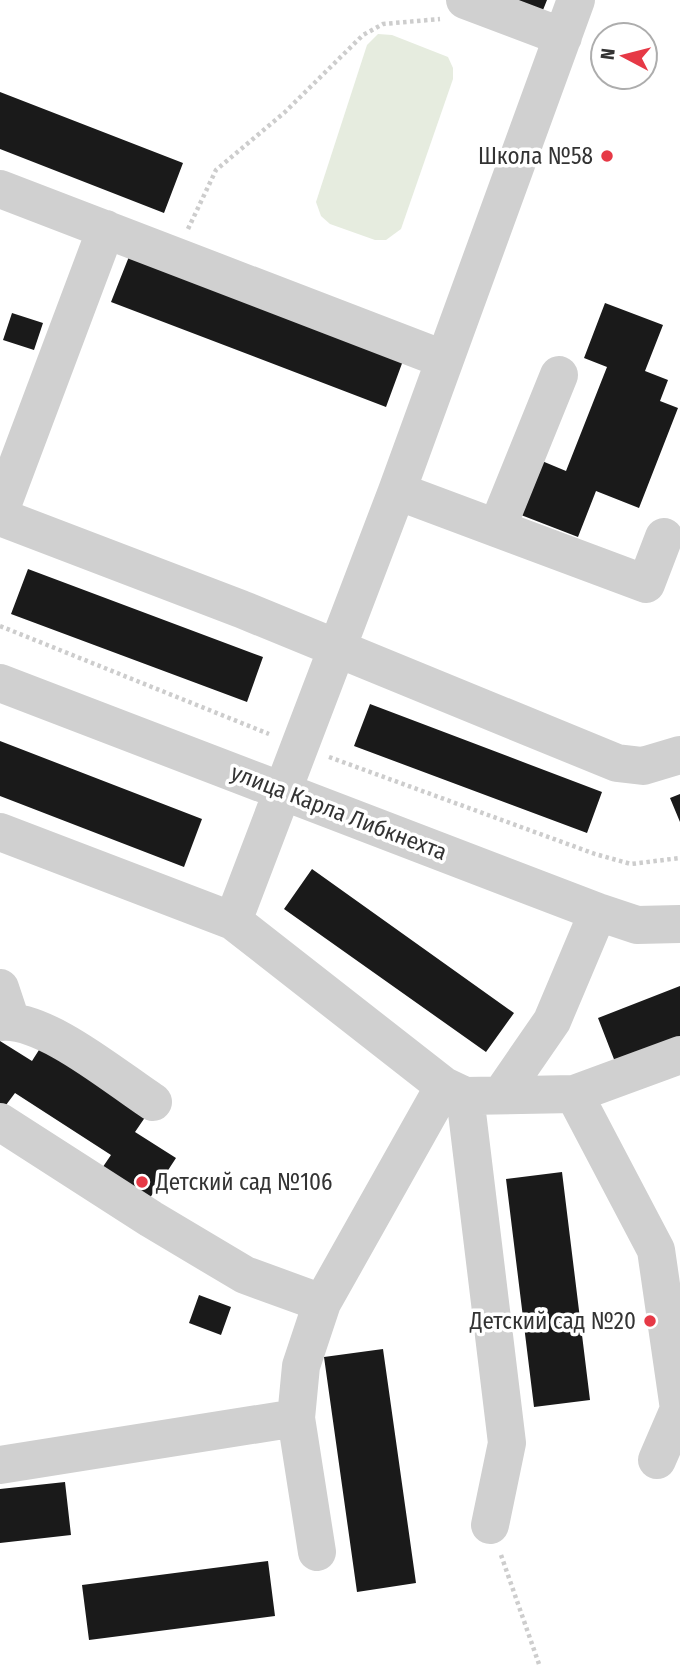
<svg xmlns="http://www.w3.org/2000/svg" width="680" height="1667" font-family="'Fira Sans Condensed',sans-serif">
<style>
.green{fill:#e6ecdf}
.building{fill:#1a1a1a}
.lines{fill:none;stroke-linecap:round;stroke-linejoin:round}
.path{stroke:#cdcdcd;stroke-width:4.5;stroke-dasharray:3.5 3.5;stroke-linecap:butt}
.minor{stroke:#d0d0d0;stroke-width:38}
.poi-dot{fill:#e63946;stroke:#fff;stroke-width:2.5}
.labels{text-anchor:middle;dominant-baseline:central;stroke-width:7;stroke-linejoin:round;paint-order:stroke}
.poi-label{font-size:23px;fill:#333;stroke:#fff;text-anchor:end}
.street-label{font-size:23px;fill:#333;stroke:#fff}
</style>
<rect width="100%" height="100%" fill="#fff"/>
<path class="green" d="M378,34L392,35L448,57L453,68V79L401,229L386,240H375L330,224L321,216L316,202L367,45Z"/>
<path class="building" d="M517,0H547L543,10Z
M0,92L183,163L164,213L0,149Z
M130,254L404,358L386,407L111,302Z
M605,303L663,325L645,371L668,380L660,401L678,408L639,508L596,491L578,537L521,515L542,461L566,471L607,367L584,358Z
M12,313L43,323L34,350L3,340Z
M28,569L263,657L247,702L11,614Z
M370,704L602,792L587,833L354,746Z
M0,741L202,819L184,867L0,796Z
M680,794V822L670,798Z
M312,869L514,1013L486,1052L284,909Z
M680,986V1042L617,1067L598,1018Z
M0,1041L32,1061L44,1042L150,1110L135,1132L176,1158L144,1207L96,1177L111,1155L15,1093L0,1113Z
M562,1172L590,1400L534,1407L506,1179Z
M199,1295L231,1307L221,1335L189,1323Z
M383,1349L416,1583L357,1592L324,1357Z
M65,1482L71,1535L0,1543V1489Z
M268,1561L275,1616L89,1640L82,1585Z"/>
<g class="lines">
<path class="path" d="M188,229L216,170L285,112L363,35L383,24L440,19
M0,626L269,734
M329,757L595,854L631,864L680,858
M501,1555L540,1667"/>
<path class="minor" d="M465,0L563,37
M0,189L443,359
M397,491L646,584L664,537
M0,511L106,229
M0,517L241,609L617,763L643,766L680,755
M497,528L559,375
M0,683L598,912L637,925L680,924
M0,832L233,921L444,1086L465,1096L574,1094L680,1055
M233,921L397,491L576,0
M0,988L11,1021
M0,1022C44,1017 116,1078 153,1102
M574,1094L656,1250L679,1409L657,1460
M501,1095L552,1021L598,912
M465,1096L507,1443L490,1525
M0,1122L151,1219L245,1275L322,1303
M0,1465L296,1418
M317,1552L296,1418L301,1366L322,1303L444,1086"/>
</g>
<g class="poi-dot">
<circle cx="607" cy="156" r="7"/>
<circle cx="142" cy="1182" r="7"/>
<circle cx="650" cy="1321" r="7"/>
</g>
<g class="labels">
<g class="poi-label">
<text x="593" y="156">Школа №58</text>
<text x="156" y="1182" text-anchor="start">Детский сад №106</text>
<text x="636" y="1321">Детский сад №20</text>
</g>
<g class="street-label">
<text transform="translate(339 812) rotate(21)">улица Карла Либкнехта</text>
</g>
</g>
<g transform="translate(624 56) rotate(277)"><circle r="33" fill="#ffffff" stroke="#adadad" stroke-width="2"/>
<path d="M0-5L12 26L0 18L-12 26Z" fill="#e63946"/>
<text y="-10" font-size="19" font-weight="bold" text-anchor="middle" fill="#333333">N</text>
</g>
</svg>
